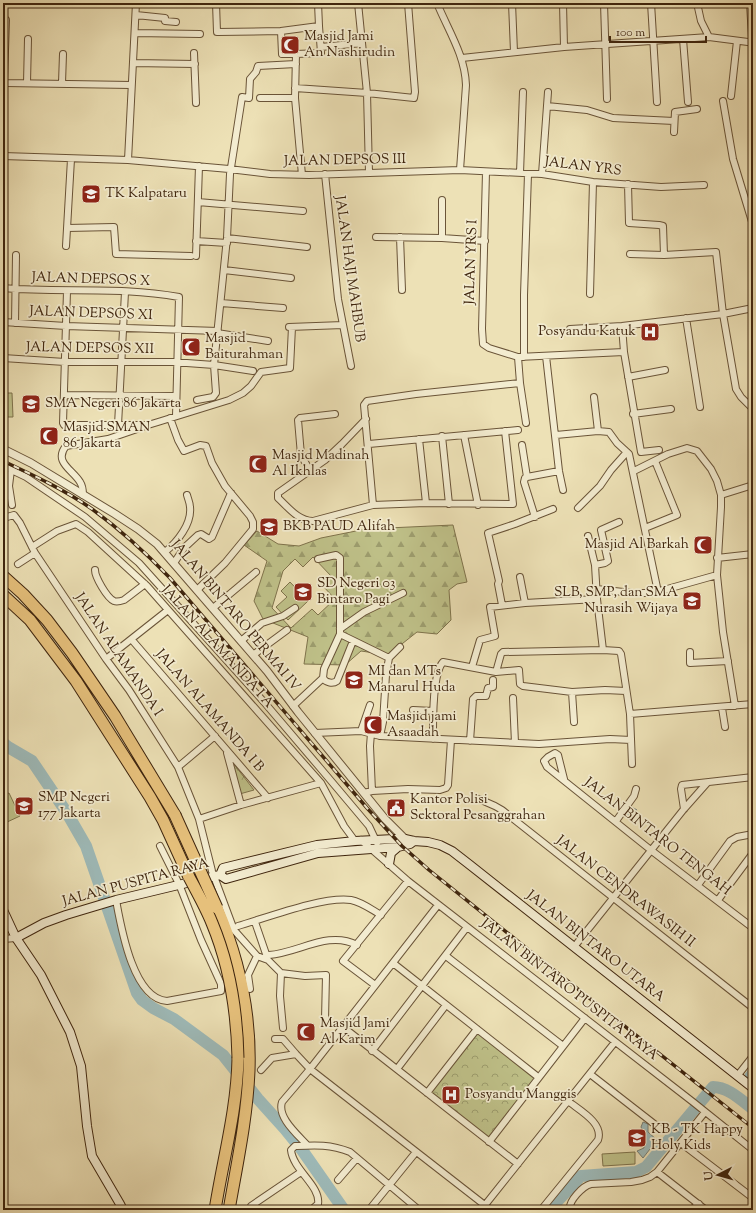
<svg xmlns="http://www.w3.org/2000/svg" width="756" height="1213" font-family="'Sorts Mill Goudy',serif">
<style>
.forest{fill:url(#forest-firs);stroke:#7f734c;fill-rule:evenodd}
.park{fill:url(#park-crowns);stroke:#7f734c}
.pitch{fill:#bfc189;stroke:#7f734c}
.water{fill:#9ebbba;stroke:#787f75}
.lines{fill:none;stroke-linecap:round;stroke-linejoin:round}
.river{stroke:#9ebbba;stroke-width:12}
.minor-casing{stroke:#6a5438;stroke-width:8}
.tertiary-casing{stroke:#6a5438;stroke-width:9}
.secondary-casing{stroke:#3f250e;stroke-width:10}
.motorway-casing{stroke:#3f250e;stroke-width:13}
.minor{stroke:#f3ecd0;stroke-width:6}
.tertiary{stroke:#f3ecd0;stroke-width:7}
.secondary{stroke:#f3ecd0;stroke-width:8}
.motorway{stroke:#e6c07b;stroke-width:11}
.rail-casing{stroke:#3f250e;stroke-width:3.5}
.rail{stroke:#f3ecd0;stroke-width:2;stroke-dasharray:6;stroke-linecap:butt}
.motorway-bridge-casing{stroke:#3f250e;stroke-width:13;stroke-linecap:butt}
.motorway-bridge{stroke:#e6c07b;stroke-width:11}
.labels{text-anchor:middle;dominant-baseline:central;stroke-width:3.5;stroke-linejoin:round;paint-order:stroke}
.poi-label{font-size:14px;fill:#3f250e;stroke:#f3ecd0;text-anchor:start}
.street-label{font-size:14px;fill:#3f250e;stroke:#f3ecd0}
</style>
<defs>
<pattern id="forest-firs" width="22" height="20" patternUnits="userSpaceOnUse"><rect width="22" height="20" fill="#bfc189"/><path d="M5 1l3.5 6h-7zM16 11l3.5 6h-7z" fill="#9d9d6e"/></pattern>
<pattern id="park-crowns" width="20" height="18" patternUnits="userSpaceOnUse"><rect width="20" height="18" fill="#bfc189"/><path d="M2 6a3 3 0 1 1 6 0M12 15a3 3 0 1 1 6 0" fill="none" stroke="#9d9d6e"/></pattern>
</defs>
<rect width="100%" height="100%" fill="#ede1b6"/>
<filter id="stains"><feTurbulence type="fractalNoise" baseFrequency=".005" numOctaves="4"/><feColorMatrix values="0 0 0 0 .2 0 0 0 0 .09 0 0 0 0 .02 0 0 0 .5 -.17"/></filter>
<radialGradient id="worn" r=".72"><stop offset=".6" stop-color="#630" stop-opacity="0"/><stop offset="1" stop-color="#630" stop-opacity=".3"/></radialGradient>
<path class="forest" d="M453,525L467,582L457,584L449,590L451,620L437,634L417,632L388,655L361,651L345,665L304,664L308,637L263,619L254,601L267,561L244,545L257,531L278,544L299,546L321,538L366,529ZM313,557L331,576L322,585L335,599L318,615L312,609L291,628L272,608L283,571L295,559L303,567Z"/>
<path class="park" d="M226,754L254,790L236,795Z
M477,1029L538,1077L489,1142L427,1093Z"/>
<path class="pitch" d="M3,393H12L13,417H3Z
M290,582L308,601L288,620L276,607L287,597L281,591Z
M9,793L20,816L5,823L3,818V795Z
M635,1152V1164L603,1166L602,1154Z"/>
<path class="water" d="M630,806L637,810L630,819L624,814Z
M643,1122L648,1124V1132L657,1140L643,1158L637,1151L644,1148L643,1131L641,1127Z"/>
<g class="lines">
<path class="river" d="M3,743L8,747L32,761L67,813L86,846L137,993L142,1000L153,1008L174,1019L223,1055L258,1099L285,1129L302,1150L344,1210
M750,1077L753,1073
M549,1210L581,1176L636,1172L646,1167L713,1087C728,1087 741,1100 753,1109"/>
<g class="minor-casing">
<path id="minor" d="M173,3L187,4L191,3
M216,3L217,32L281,31
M358,3L367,93L369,173
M437,3C448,30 465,55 466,85L460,170
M512,3L514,52
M563,3L564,47
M604,3L607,99
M651,3L657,102
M697,3L701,21L709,37
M136,15L165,18V21L176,22
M6,20L4,81L5,83L131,85
M135,33L200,34
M683,39L688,102
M321,47L362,43
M194,53L196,103
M296,54L321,53L319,26
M462,58L564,47L709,37L748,42L751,41L752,38L750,3
M133,63L195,64
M27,83L28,39
M62,83L63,54
M295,88L367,93L414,98L415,92L408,3
M731,96L737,41
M260,98H295
M723,101L733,159L753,225
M547,106L587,110L613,118L674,121
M674,132L675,112L697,109
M3,156L128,160L229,169L270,174L309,175L460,170L542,174L593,182L661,187L704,185
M128,160L136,3
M486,172L482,329L483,344L489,348L518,357L624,352L622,326
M520,173L523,92
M325,174L338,299L351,366
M542,174L548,92
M302,175L295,98L296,54H282L281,31L319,26L318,3
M442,200V238
M198,202L303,211
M67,228L114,227L116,254L191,256
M376,237L442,238L485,241
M400,237L402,290
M227,238L307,247
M196,241L227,243
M66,246L71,159
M630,254L664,255
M196,256L199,166
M224,270L291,278
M3,288C61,293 121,286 179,297L176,416
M67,291L63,423L64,425H148L158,422L229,400L243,393L251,386L261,372L290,368L292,327
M590,294L593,182
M221,303L283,308
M753,308L723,314L736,389L741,397L753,409
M686,318L700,407
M3,322L66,326L218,331
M15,323L16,255
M289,327L343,325
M570,329L622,326L723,314L716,252L664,255L663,226L659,225L629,223L628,184
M217,333L268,341
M624,352L641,452L659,450
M546,356L559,471L563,490
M518,357L520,383L526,423
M524,357V295L528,174
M3,358L65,362H173L214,365L253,371
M628,377L665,370
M64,395L176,396
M594,397L598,431
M197,400L213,397L216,393L214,365L227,238L230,174L242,97L249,98L250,79L256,72L258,66L296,64
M633,414L671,409
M170,418L178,440L184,451L200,445L206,446L212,463L225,486L250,516L253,522V529L225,563L197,590
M366,419L342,444L325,460L278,493V498C288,507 298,521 313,521L373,505L426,503L419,439
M118,425L125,292
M464,435L478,505
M556,435L598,431L609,432L617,443L629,454L658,592
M442,436L449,504
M369,444L518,430
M522,445L527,477
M3,466L26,477L85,517L139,563L264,702L321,769L369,826L377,843
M11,470L9,486L12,505
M310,471L301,455L298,420L300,418L335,414
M634,471L668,454L687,448L697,451L711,469L717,481L721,495V507L717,575L723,632L735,706
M527,477L525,478L524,482L535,517
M527,477L559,471
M83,495C83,490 82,485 80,482C73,470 53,462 66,446L108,439L143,427
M721,495L753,485
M426,503L513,504L505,431
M373,505L364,405L367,401L416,394L520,383
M578,508L600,486L611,470L627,452
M7,517L14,515L20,523L35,553L106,659L129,690L178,767L199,819L212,871L234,930L257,956L268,960L281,973L305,976L326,975L325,1020
M645,528L677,515L655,461
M588,536L595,565L597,599L603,650L619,651L621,654L630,714L632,764
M32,547L57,531L76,524L88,532L147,586L321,783L344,826L355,841
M165,552C177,542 192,524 190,507C190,503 188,499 187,495
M717,558L753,554
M318,559L336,555L340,558V634L389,658
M174,563L184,548L198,535L201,534L209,539L212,537L231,493
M18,564L35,553
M595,565L605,563L608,561L601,530L619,522
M95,570C95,577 107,598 114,601C117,602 121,601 124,600L145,584
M520,577L525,603
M597,589L632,593H653L717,575
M502,605L498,584L499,581L488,533L515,524L553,509
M213,608L256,572
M340,629L364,612L403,593
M132,640L268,798
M241,641L262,623L283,616L295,608
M690,652V663L728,661
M253,655L287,630
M106,659L168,610
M472,667L480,640L495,636L490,607L525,603L597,599
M496,672L501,654L503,652L603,650
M323,678C326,683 333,684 337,681L353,641
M572,692L574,722
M513,698L515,743
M293,706L323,678L324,669L340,634
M722,708L725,727
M413,710L433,711
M630,714L753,704
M361,731L370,705
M315,733L361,731L380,736L539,744L610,739L631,740
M371,733L370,746L372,791
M380,736L383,722L386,675L389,658L400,647
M433,739C433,722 432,674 443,662L496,672L519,670L520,684L523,686L572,692L605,690L626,691
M470,741L473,699L476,696H486L488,688L493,687V680
M227,753L241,805
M178,767L215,736
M564,779L558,755L555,753L548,757L544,761L547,767L652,851L753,928
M364,793L372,791L408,789L440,790L446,788L448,785L451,740
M479,799L495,806L502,810L753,1008
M684,809L681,789L682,785L753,777
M199,819L241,805L321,783
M616,821L634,796L636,789
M361,840L408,881L693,1102L753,1150
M698,885L730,841L737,837L753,834
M116,900C121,927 133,999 167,1001L221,991V984L201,940L179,884L160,846
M718,900L753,853
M255,922L266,954L269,955C299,953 328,930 357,945
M238,926C266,918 323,896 351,900C362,902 372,910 381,915
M3,939L16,938
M574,947L684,809L707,783
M446,956L563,1046
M393,963L538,1077
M281,973L280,996L283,1028
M375,985L343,961L408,881
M250,989L248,975L257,956
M343,1027L518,1164
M275,1039H283L296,1054L310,1069L491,1210
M372,1051L467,927
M397,1069L446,1005
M261,1070L272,1058L296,1054
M590,1074L662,1130
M738,1075L753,1056
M427,1093L477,1029
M489,1142L585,1018
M681,1143L753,1198
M307,1145C297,1134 277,1117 282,1102L310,1069L438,905
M657,1172L706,1210
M338,1180L357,1158
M485,1205L615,1042
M250,1210L251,1206L301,1172
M311,1210L318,1204C321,1186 293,1170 291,1150L295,1146C315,1145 330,1144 350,1152L419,1210
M369,1210L416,1152
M541,1210L598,1140C604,1123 579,1110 568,1101
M570,1210C568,1201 583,1186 591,1184L631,1182L642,1180L650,1177L657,1172L705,1112
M691,1210L699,1204"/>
</g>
<g class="tertiary-casing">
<path id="tertiary" d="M3,449L31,463L115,514L138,529L157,544L267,671L298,712L385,819L407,841"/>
</g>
<g class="secondary-casing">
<path id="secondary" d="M389,864L391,853L398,847
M220,875L223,868L317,845L355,841L394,839H405L414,841L428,842L440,845L452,851L470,865L753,1088
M220,875L226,879L318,853L398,847L410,844L414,841
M3,910L16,938L41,975L70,1032L81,1066L87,1126L92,1156L120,1204L123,1210
M16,938L44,923L66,915L116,900L220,875"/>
</g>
<g class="motorway-casing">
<path id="motorway" d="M3,576L23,594L47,620L72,653L115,716L175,815
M3,595L30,620L76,681L150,797L163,820L189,877
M217,908C239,959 251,1015 249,1071C247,1118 237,1164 229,1210
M215,1210C223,1159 237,1110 238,1058"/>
</g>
<use href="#minor" class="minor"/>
<use href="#tertiary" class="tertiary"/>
<use href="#secondary" class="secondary"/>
<use href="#motorway" class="motorway"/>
<g class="rail-casing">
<path id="rail" d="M3,461C33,475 65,490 92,509C121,530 146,553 170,578L367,808L402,846L429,870L530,951L753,1128"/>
</g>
<use href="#rail" class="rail"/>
<g class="motorway-bridge-casing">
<path id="motorway-bridge" d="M175,815L217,908
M189,877C197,892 206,908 212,923C230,966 237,1012 238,1058"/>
</g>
<use href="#motorway-bridge" class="motorway-bridge"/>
</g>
<defs>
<g id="mosque-square" transform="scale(1)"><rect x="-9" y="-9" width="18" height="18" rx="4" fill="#8f2418" stroke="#f3ecd0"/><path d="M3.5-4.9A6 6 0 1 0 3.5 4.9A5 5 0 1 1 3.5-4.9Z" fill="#fff"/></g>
<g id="school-square" transform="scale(1)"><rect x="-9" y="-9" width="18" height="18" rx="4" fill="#8f2418" stroke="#f3ecd0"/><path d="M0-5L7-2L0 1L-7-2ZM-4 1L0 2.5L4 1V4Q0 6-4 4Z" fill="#fff"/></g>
<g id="hospital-square" transform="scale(1)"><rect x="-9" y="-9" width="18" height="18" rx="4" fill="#8f2418" stroke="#f3ecd0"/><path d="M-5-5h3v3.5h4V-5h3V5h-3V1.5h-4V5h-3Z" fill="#fff"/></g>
<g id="civic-square" transform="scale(1)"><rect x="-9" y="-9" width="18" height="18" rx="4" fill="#8f2418" stroke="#f3ecd0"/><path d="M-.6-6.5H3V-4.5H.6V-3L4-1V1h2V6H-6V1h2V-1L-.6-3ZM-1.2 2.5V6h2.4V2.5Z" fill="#fff"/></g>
</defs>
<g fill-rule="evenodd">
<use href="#mosque-square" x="290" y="45"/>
<use href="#school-square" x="91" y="194"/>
<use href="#hospital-square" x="650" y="332"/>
<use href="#mosque-square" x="191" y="347"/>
<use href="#school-square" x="31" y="404"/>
<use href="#mosque-square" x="49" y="436"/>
<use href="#mosque-square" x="258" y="464"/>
<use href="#school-square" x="269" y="527"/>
<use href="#mosque-square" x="703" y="545"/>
<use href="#school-square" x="303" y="592"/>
<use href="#school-square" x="692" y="601"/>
<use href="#school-square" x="354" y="680"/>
<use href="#mosque-square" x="373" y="725"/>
<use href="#school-square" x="24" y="806"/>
<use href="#civic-square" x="396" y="808"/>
<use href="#mosque-square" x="306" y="1032"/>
<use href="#hospital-square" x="451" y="1095"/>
<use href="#school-square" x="637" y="1138"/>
</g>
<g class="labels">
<g class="poi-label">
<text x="304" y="37">Masjid Jami<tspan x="304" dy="16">An Nashirudin</tspan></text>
<text x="105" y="194">TK Kalpataru</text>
<text x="636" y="332" text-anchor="end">Posyandu Katuk</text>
<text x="205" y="339">Masjid<tspan x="205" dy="16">Baiturahman</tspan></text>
<text x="45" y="404">SMA Negeri 86 Jakarta</text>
<text x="63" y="428">Masjid SMAN<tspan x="63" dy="16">86 Jakarta</tspan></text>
<text x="272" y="456">Masjid Madinah<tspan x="272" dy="16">Al Ikhlas</tspan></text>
<text x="283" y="527">BKB PAUD Alifah</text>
<text x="689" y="545" text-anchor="end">Masjid Al Barkah</text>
<text x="317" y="584">SD Negeri 03<tspan x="317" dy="16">Bintaro Pagi</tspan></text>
<text x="678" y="593" text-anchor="end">SLB, SMP, dan SMA<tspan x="678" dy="16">Nurasih Wijaya</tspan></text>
<text x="368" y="672">MI dan MTs<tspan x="368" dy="16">Manarul Huda</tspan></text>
<text x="387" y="717">Masjid jami<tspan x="387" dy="16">Asaadah</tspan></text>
<text x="38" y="798">SMP Negeri<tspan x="38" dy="16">177 Jakarta</tspan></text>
<text x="410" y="800">Kantor Polisi<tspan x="410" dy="16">Sektoral Pesanggrahan</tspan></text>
<text x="320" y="1024">Masjid Jami<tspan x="320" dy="16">Al Karim</tspan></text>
<text x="465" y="1095">Posyandu Manggis</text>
<text x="651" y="1130">KB - TK Happy<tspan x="651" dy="16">Holy Kids</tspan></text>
</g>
<g class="street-label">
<text transform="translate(345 161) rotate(-1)">JALAN DEPSOS III</text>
<text transform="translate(583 167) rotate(7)">JALAN YRS</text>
<text transform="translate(472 262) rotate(-88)">JALAN YRS I</text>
<text transform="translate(349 269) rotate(82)">JALAN HAJI MAHBUB</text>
<text transform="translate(91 280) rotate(2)">JALAN DEPSOS X</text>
<text transform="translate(91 314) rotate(2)">JALAN DEPSOS XI</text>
<text transform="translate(90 349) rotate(1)">JALAN DEPSOS XII</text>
<text transform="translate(235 616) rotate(50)">JALAN BINTARO PERMAI IV</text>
<text transform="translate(217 647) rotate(48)">JALAN ALAMANDA I A</text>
<text transform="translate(118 655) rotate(56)">JALAN ALAMANDA I</text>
<text transform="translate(209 711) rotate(49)">JALAN ALAMANDA I B</text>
<text transform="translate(657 837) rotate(38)">JALAN BINTARO TENGAH</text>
<text transform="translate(136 883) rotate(-15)">JALAN PUSPITA RAYA</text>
<text transform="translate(625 892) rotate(38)">JALAN CENDRAWASIH II</text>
<text transform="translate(595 947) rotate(38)">JALAN BINTARO UTARA</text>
<text transform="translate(569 990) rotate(38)">JALAN BINTARO PUSPITA RAYA</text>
</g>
</g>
<rect width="756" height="1213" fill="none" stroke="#ede1b6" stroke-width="16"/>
<rect x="4" y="4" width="748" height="1205" fill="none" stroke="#3f250e" stroke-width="2"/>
<rect x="8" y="8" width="740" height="1197" fill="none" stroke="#3f250e"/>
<g transform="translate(718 1175) rotate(264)" stroke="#f3ecd0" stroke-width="3" paint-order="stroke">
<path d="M0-3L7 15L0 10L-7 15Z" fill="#3f250e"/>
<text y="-6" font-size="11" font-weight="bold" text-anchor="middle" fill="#3f250e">U</text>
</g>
<path d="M610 36v6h96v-6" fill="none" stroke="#3f250e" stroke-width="2"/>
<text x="616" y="36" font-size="12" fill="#3f250e" stroke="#f3ecd0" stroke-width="3" paint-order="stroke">100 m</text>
<rect width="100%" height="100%" filter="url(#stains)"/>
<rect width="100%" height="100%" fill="url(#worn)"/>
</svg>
